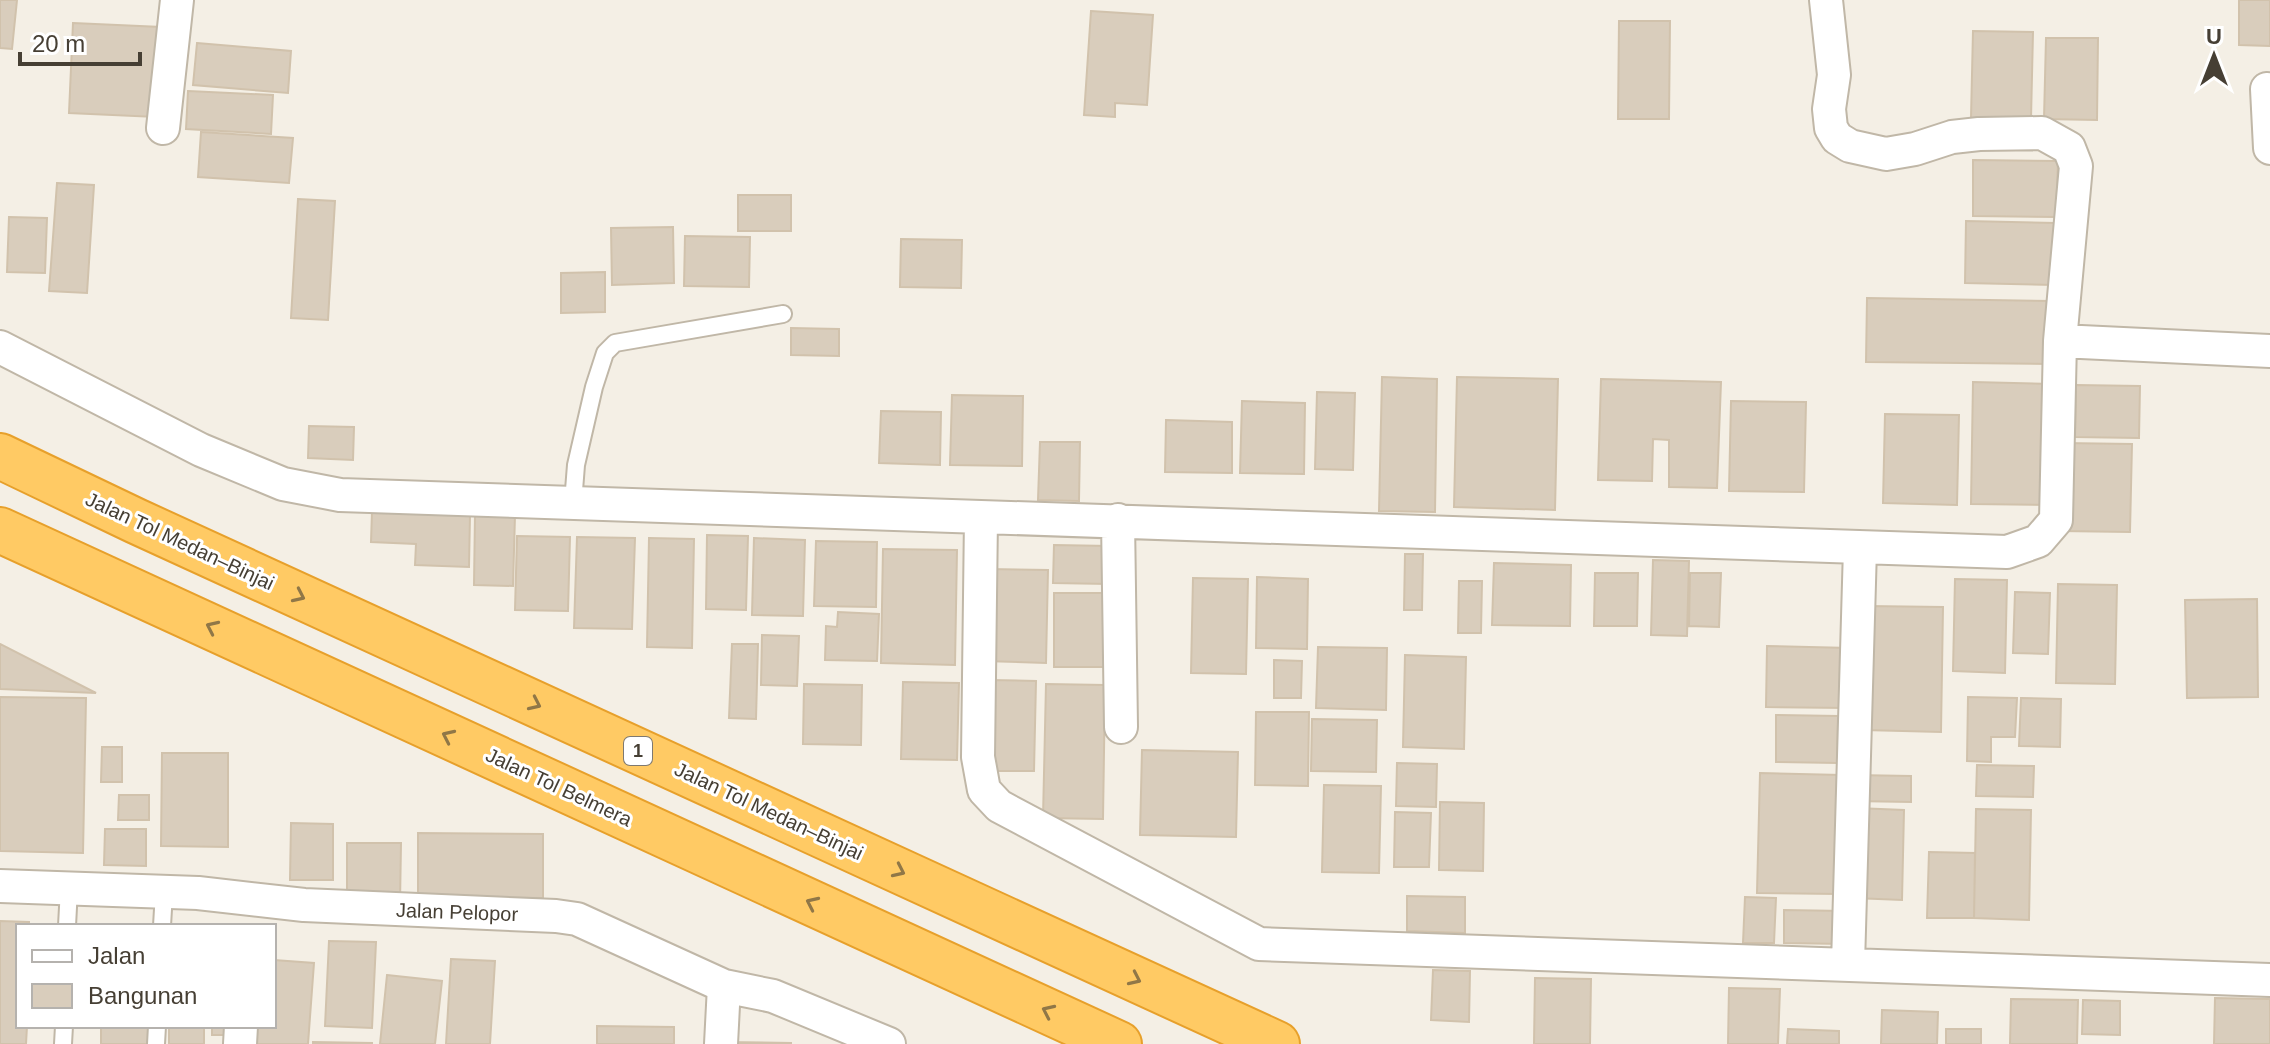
<svg xmlns="http://www.w3.org/2000/svg" width="2270" height="1044" font-family="Helvetica,sans-serif">
<style>
.building{fill:#d9cdbc;stroke:#d1c2ac;stroke-width:2}
.lines{fill:none;stroke-linecap:round;stroke-linejoin:round}
.lane-casing{stroke:#c0b7a7;stroke-width:20}
.street-casing{stroke:#c0b7a7;stroke-width:36}
.highway-casing{stroke:#e7a02b;stroke-width:48}
.lane{stroke:#fff;stroke-width:16}
.street{stroke:#fff;stroke-width:32}
.highway{stroke:#ffca64;stroke-width:44}
.oneway{stroke:#907747}
.labels{text-anchor:middle;dominant-baseline:central;stroke-width:6;stroke-linejoin:round;paint-order:stroke}
.shield{fill:#fff;stroke:#7e7971;stroke-width:2}
.shield-label{font-size:18px;font-weight:bold;fill:#463f34}
.street-label{font-size:20px;fill:#463f34;stroke:#fff}
</style>
<rect width="100%" height="100%" fill="#f4efe5"/>
<path class="building" d="M0,0H17L12,49L0,48Z
M2239,0H2270V46L2239,45Z
M1091,11L1153,15L1147,105L1115,103V117L1084,115Z
M1619,21H1670L1669,119H1618Z
M73,23L161,27L156,117L69,113Z
M1973,31L2033,32L2031,119L1971,118Z
M2046,38H2098L2097,120L2044,119Z
M197,43L291,51L288,93L193,85Z
M188,91L273,95L271,134L186,129Z
M201,132L293,138L289,183L198,177Z
M1973,160L2058,161L2056,217L1973,216Z
M57,183L94,185L87,293L49,291Z
M738,195H791V231H738Z
M298,199L335,201L328,320L291,318Z
M9,217L47,218L45,273L7,272Z
M1966,221L2055,223L2054,285L1965,283Z
M673,227L674,283L612,285L611,228Z
M685,236L750,237L749,287L684,286Z
M901,239L962,240L961,288L900,287Z
M605,272V312L561,313V273Z
M1867,298L2051,301L2050,364L1866,362Z
M791,328L839,329V356L791,355Z
M1382,377L1437,379L1435,512L1379,511Z
M1457,377L1558,379L1555,510L1454,507Z
M1601,379L1721,382L1717,488L1669,487V440L1653,439L1652,481L1598,480Z
M1973,382L2052,384L2050,505L1971,504Z
M2076,385L2140,386L2139,438L2075,437Z
M1317,392L1355,393L1353,470L1315,469Z
M952,395L1023,396L1022,466L950,465Z
M1242,401L1305,403L1304,474L1240,473Z
M1731,401L1806,402L1804,492L1729,491Z
M881,411L941,412L940,465L879,463Z
M1885,414L1959,415L1957,505L1883,503Z
M1166,420L1232,422V473L1165,472Z
M309,426L354,427L353,460L308,458Z
M1040,442H1080L1079,501L1038,500Z
M2063,443L2132,444L2130,532L2061,531Z
M372,512L470,515L469,567L415,565L416,544L371,542Z
M475,514L515,515L513,586L474,585Z
M707,535L748,536L746,610L706,609Z
M517,536L570,537L568,611L515,610Z
M577,537L635,538L632,629L574,628Z
M649,538L694,539L692,648L647,647Z
M754,538L805,540L803,616L752,615Z
M816,541L877,542L876,607L814,606Z
M1054,545L1110,546L1109,584L1053,583Z
M883,549L957,550L955,665L881,663Z
M1405,554H1423L1422,610H1404Z
M1653,560L1689,561L1687,636L1651,635Z
M1494,563L1571,565L1570,626L1492,625Z
M986,569L1048,570L1046,663L984,661Z
M1595,573H1638L1637,626H1594Z
M1690,573H1721L1719,627L1689,626Z
M1257,577L1308,579L1307,649L1256,648Z
M1193,578L1248,579L1246,674L1191,673Z
M1955,579L2007,580L2005,673L1953,671Z
M1459,581H1482L1481,633H1458Z
M2058,584L2117,585L2115,684L2056,683Z
M2015,592L2050,593L2048,654L2013,653Z
M1054,593H1109V667H1054Z
M2257,599L2258,697L2187,698L2185,600Z
M1867,606L1943,607L1941,732L1864,730Z
M838,612L879,614L877,661L825,660L826,626L837,627Z
M762,635L799,636L797,686L761,685Z
M0,644L96,693L0,689Z
M732,644H758L756,719L729,718Z
M1767,646L1850,648L1848,708L1766,707Z
M1318,647L1387,648L1386,710L1316,708Z
M1405,655L1466,657L1464,749L1403,747Z
M1274,660L1302,661L1301,698H1274Z
M989,680L1036,681L1034,771H987Z
M903,682L959,683L957,760L901,759Z
M804,684L862,685L861,745L803,744Z
M1046,684L1105,685L1103,819L1043,818Z
M0,697L86,698L83,853L0,851Z
M1968,697L2017,698L2015,737H1991V762L1967,761Z
M2021,698L2061,699L2060,747L2019,746Z
M1256,712H1309L1308,786L1255,785Z
M1776,715L1838,716L1837,763L1776,762Z
M1312,719L1377,720L1376,772L1311,771Z
M102,747H122V782H101Z
M1142,750L1238,752L1236,837L1140,835Z
M162,753H228V847L161,846Z
M1397,763L1437,764L1436,807L1396,806Z
M1977,765L2034,766L2033,797L1976,796Z
M1760,773L1841,775L1838,894L1757,893Z
M1854,775L1911,776V802L1853,801Z
M1324,785L1381,786L1379,873L1322,872Z
M119,795H149V820H118Z
M1440,802L1484,803L1483,871L1439,870Z
M1856,808L1904,810L1902,900L1854,898Z
M1976,809L2031,810L2029,920L1974,918Z
M1395,812L1431,813L1429,867H1394Z
M291,823L333,824V880H290Z
M105,829H146V866L104,865Z
M418,833L543,834V898L418,897Z
M347,843H401L400,904H347Z
M1929,852L1975,853L1974,918H1927Z
M1407,896L1465,897V933L1407,931Z
M1745,897L1776,898L1774,943H1743Z
M1784,910L1844,911V944L1784,943Z
M0,921L29,922V926H18V1026H27L26,1044H0Z
M329,941L376,942L372,1028L325,1026Z
M451,959L495,961L490,1044H446Z
M274,960L314,963L308,1044H247L249,1026H274Z
M1433,970L1470,971L1469,1022L1431,1020Z
M387,975L442,981L435,1044H380Z
M1535,978L1591,979L1590,1044H1534Z
M1729,988L1780,989L1778,1044H1728Z
M2215,998L2270,999V1044H2214Z
M2011,999L2078,1000L2077,1044H2010Z
M2083,1000L2120,1001V1035L2082,1034Z
M1882,1010L1938,1012L1937,1044H1881Z
M101,1026H148V1044H101Z
M169,1026H204V1044H169Z
M212,1026H236L235,1035H212Z
M597,1026L674,1027V1044H597Z
M1788,1029L1839,1031V1044H1787Z
M1946,1029H1981V1044H1946Z
M313,1042L372,1043V1044H313Z
M722,1042L791,1043V1044H722Z"/>
<g class="lines">
<g class="lane-casing">
<path id="lane" d="M573,503L576,465L594,387L605,353L615,343L783,314
M67,926L69,888
M162,926L164,892
M63,1044L64,1026
M156,1044L157,1026"/>
</g>
<g class="street-casing">
<path id="street" d="M1826,0L1834,75L1829,109L1831,128L1837,138L1850,146L1886,154L1915,149L1952,137L1979,134L2042,133L2069,148L2076,166L2060,341
M2267,89L2270,148
M163,128L177,0
M0,347L201,450L283,484L340,495L2007,552L2038,541L2056,520L2060,341L2270,351
M981,517L978,757L984,790L999,806L1259,944L2270,980
M1118,520L1121,727
M0,886L198,893L304,905L556,916L577,919L724,986L773,996L889,1044
M1848,964L1860,548
M240,1044L241,1026
M721,1044L724,986"/>
</g>
<g class="highway-casing">
<path id="highway" d="M0,456L136,521L1277,1044
M0,530L1119,1044"/>
</g>
<use href="#lane" class="lane"/>
<use href="#street" class="street"/>
<use href="#highway" class="highway"/>
</g>
<defs><path id="oneway-chevron" d="M-2-3.5L2.5 0L-2 3.5" fill="none" stroke-width="1.6" stroke-linecap="round" stroke-linejoin="round" transform="scale(2)"/></defs>
<g class="oneway">
<use href="#oneway-chevron" transform="translate(299 596) rotate(25)"/>
<use href="#oneway-chevron" transform="translate(212 627) rotate(-155)"/>
<use href="#oneway-chevron" transform="translate(535 704) rotate(25)"/>
<use href="#oneway-chevron" transform="translate(448 736) rotate(-155)"/>
<use href="#oneway-chevron" transform="translate(899 871) rotate(25)"/>
<use href="#oneway-chevron" transform="translate(812 903) rotate(-155)"/>
<use href="#oneway-chevron" transform="translate(1135 979) rotate(25)"/>
<use href="#oneway-chevron" transform="translate(1048 1011) rotate(-155)"/>
</g>
<g class="labels">
<rect class="shield" x="624" y="737" width="28" height="28" rx="6"/>
<g class="shield-label">
<text x="638" y="751">1</text>
</g>
<g class="street-label">
<text transform="translate(180 541) rotate(25)">Jalan Tol Medan–Binjai</text>
<text transform="translate(559 787) rotate(25)">Jalan Tol Belmera</text>
<text transform="translate(769 811) rotate(25)">Jalan Tol Medan–Binjai</text>
<text transform="translate(457 912) rotate(2)">Jalan Pelopor</text>
</g>
</g>
<rect x="16" y="924" width="260" height="104" fill="#ffffff" stroke="#b5b2ae" stroke-width="2"/>
<rect x="32" y="950" width="40" height="12" fill="#ffffff" stroke="#b5b2ae" stroke-width="2"/>
<text x="88" y="964" font-size="24" fill="#463f34">Jalan</text>
<rect x="32" y="984" width="40" height="24" fill="#d9cdbc" stroke="#b5b2ae" stroke-width="2"/>
<text x="88" y="1004" font-size="24" fill="#463f34">Bangunan</text>
<g transform="translate(2214 56)" stroke="#ffffff" stroke-width="6" paint-order="stroke">
<path d="M0-6L14 30L0 20L-14 30Z" fill="#463f34"/>
<text y="-12" font-size="22" font-weight="bold" text-anchor="middle" fill="#463f34">U</text>
</g>
<path d="M20 52v12h120v-12" fill="none" stroke="#463f34" stroke-width="4"/>
<text x="32" y="52" font-size="24" fill="#463f34" stroke="#ffffff" stroke-width="6" paint-order="stroke">20 m</text>
</svg>
